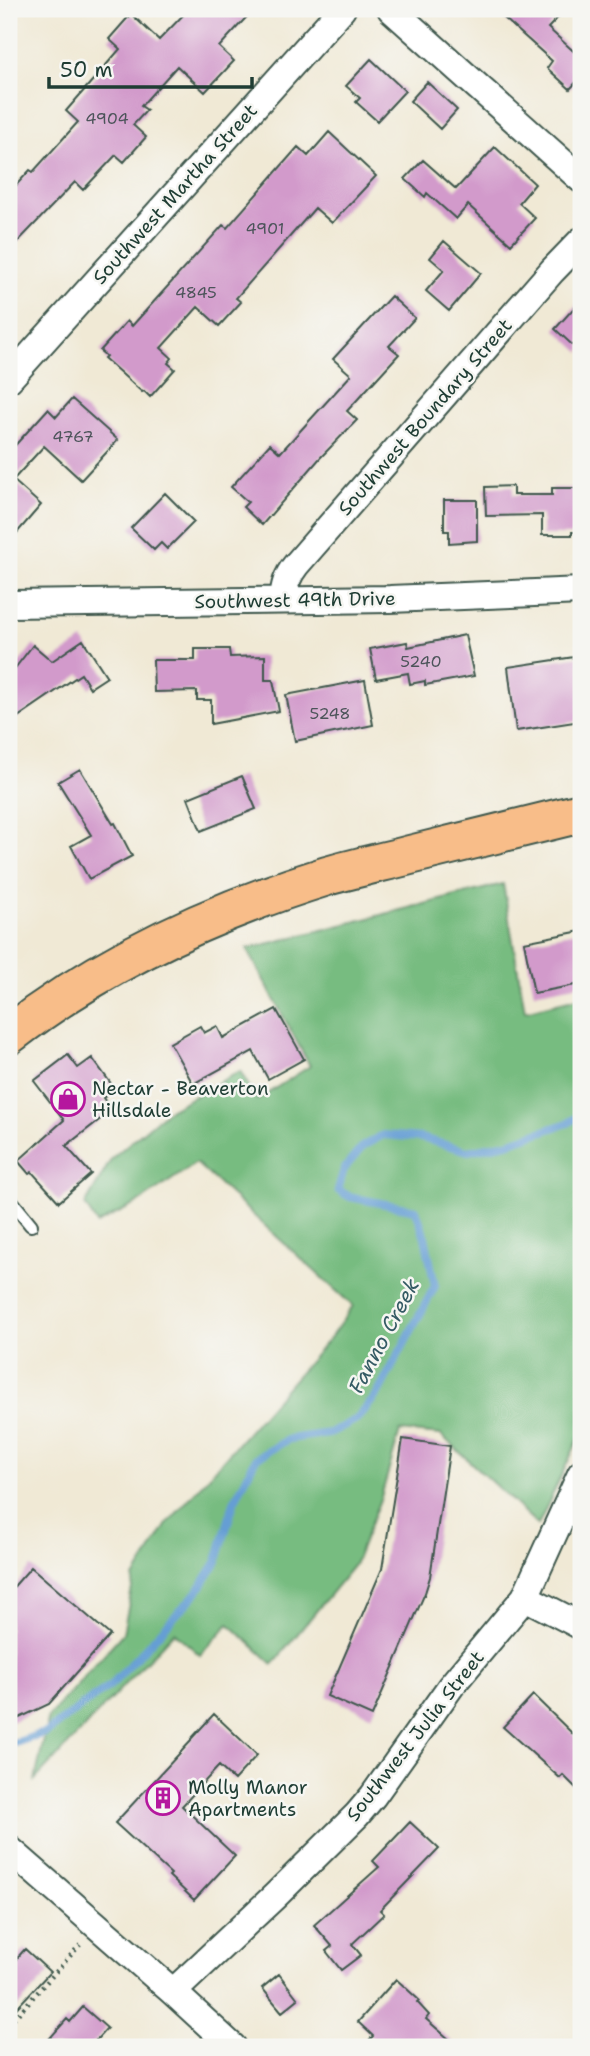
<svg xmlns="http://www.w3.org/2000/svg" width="590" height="2056" font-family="'Shantell Sans',sans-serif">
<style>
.forest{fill:#77bc80;stroke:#4b7c5a;stroke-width:2}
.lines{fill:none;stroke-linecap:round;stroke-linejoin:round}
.stream{stroke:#659ed4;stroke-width:8}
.building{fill:#d29acb}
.service-casing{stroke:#3e574c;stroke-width:16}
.minor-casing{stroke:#3e574c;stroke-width:30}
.primary-casing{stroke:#3e574c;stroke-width:42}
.path{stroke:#3e574c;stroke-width:4.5;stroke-dasharray:2 5;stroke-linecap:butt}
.service{stroke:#fff;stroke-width:12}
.minor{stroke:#fff;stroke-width:26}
.primary{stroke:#f8bd89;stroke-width:38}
.labels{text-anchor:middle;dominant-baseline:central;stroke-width:5;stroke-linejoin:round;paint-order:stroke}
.number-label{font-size:16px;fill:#4c545a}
.street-label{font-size:19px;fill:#1f3d34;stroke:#f6f6f2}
.poi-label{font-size:19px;fill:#1f3d34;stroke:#f6f6f2;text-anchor:start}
.water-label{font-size:21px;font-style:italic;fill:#345a64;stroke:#f6f6f2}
</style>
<rect width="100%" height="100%" fill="#f6f6f2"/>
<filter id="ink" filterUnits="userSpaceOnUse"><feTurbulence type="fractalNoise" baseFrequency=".0143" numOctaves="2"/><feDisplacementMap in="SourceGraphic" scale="14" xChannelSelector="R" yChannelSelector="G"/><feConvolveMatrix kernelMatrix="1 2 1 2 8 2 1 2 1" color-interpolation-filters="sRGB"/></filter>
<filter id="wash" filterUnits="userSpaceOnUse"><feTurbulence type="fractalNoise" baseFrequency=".00686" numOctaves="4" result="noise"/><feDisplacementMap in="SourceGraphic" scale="28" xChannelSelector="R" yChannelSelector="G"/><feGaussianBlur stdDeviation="1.57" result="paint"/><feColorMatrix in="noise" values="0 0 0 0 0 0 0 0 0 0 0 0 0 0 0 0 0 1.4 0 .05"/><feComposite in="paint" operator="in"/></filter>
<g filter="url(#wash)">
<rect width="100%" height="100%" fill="#f0e9d5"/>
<path class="forest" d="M503,884L525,1011L581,997V1434L538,1525L441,1435L400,1431L381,1497L354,1565L273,1664L229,1624L200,1655L174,1632L35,1780L49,1716L123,1633L134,1578L167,1524L330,1338L353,1306L196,1163L138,1203L97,1224L85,1205L112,1158L167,1111L240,1071L257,1100L310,1066L247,949Z"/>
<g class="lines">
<path class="stream" d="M9,1745L47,1732L113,1683L198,1591L217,1561L234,1502L256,1458L289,1439L330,1433L357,1419L377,1395L435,1286L425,1237L416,1210L350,1197L338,1190L344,1169L363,1146L383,1135L421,1138L468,1151L507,1143L568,1123L581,1115"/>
</g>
<g id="blocks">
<path class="building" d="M189,9H254L219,47L234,61L205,92L177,66L141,106L147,110L133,125L146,137L124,162L116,155L83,190L75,182L9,251V193L30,170L33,172L78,122L66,111L120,49L109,39L131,14L159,40Z
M494,9H566L548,28L581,58V77L570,89L547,68L552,61Z
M371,59L405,91L377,121L356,102L360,98L346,86Z
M427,82L457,110L440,129L410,101Z
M329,132L376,176L332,223L315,208L236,298L241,302L219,326L198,307L161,348L172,358L168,363L175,369L150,397L144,391L142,392L104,358L106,356L100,351L127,321L132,326L223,225L227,228L298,147L308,156Z
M495,147L535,184L519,203L535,218L511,244L468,205L456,219L427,193L425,197L405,179L423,160L456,189Z
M444,241L481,273L449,311L426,291L444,270L430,258Z
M391,296L415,318L389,346L399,354L347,411L357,420L320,458L262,525L243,507L248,502L231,487L270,444L280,453L351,375L333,359Z
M581,300V353L555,329Z
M72,399L118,440L81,480L44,446L13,480L41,505L9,542V452L48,409L56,417Z
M513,486V495H552V488H581V532H572V535H542V515L486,516L485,487Z
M165,493L194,522L167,549L161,543L154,550L131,528Z
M444,500H477V541L449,543V531H444Z
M465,635L474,676L425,685V681L410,684L408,673L376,679L370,649L407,642L408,647Z
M83,640L107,677L90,688L81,674L9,723V676L33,645L52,661Z
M195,649H229L230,657L265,656V680H273L279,711L211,724V700H197V691L154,692L153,660H195Z
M581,656V721L516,731L508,667Z
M365,680L373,725L295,741L286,695Z
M80,769L113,824L115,823L132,856L89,879L71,846L91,835L58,782Z
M242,776L256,809L201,831L188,798Z
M581,931V984L534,993L524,942Z
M276,1009L304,1059L268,1079L253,1051L193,1084L170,1043L200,1026L204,1033L217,1026L223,1038Z
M68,1055L78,1068L92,1058L115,1089L103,1098L112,1110L66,1146L91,1174L59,1202L32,1172L29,1174L18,1161L64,1120L34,1081Z
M403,1439L450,1446L430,1577L425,1593L372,1716L327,1696L382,1569Z
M31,1567L110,1635L49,1704L9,1723V1592Z
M533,1695L581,1742V1793L563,1775L560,1778L503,1727Z
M214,1714L257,1755L234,1780L219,1766L182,1806L235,1856L194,1900L169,1876L171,1874L115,1823L191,1741V1739Z
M410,1822L439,1849L380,1910L384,1914L352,1944L361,1955L341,1970L326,1951L332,1946L314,1925L379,1867L373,1861Z
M25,1949L50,1972L9,2016V1967Z
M279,1974L298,1999L282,2012L262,1988Z
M396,1979L419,2000L417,2002L429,2015L426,2019L458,2047H363L373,2036L358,2022Z
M83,2007L107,2028L90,2047H42L67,2019L70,2022Z"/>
</g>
</g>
<g filter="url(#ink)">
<use href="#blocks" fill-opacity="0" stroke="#3e574c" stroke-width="2"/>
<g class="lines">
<g class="service-casing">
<path id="service" d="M9,1198L31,1225"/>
</g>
<g class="minor-casing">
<path id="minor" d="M391,9L581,179
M9,379L342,9
M283,600C284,586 287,576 296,565L552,271L581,241
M9,604L390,599L581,591
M525,1597L581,1626
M9,1849L173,1992L233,2047
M173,1992L276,1895L357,1815L373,1796L451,1686L525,1597L581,1474"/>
</g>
<g class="primary-casing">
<path id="primary" d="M9,1035C103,962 214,911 327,876C354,868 383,862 410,855C467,841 524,827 581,813"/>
</g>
<path class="path" d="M9,2024L80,1945"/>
<use href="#service" class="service"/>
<use href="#minor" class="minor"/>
<use href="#primary" class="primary"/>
</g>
</g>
<defs>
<g id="shop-ring" transform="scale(1.75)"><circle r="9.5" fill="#f6f6f2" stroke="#b5179e" stroke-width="1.5"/><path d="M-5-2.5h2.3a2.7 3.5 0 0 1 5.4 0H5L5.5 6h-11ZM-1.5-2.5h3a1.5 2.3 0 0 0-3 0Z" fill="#b5179e"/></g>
<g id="building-ring" transform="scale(1.75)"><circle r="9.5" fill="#f6f6f2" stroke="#b5179e" stroke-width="1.5"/><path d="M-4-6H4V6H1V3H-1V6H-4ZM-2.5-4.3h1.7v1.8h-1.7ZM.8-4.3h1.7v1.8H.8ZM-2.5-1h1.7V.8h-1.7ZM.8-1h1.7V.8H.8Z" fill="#b5179e"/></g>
</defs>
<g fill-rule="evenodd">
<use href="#shop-ring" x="68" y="1099"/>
<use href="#building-ring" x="163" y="1798"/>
</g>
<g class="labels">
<g class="number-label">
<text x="107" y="118">4904</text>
<text x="265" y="228">4901</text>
<text x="196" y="292">4845</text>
<text x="73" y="436">4767</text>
<text x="421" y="661">5240</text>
<text x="330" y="713">5248</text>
</g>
<g class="street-label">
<text transform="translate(175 194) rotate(-48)">Southwest Martha Street</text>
<text transform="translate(425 417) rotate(-49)">Southwest Boundary Street</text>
<text transform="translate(295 600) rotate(-1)">Southwest 49th Drive</text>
<text transform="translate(415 1736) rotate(-52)">Southwest Julia Street</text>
</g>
<g class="poi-label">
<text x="92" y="1088">Nectar - Beaverton<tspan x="92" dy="22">Hillsdale</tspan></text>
<text x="188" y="1787">Molly Manor<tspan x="188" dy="22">Apartments</tspan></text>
</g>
<g class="water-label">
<text transform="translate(384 1336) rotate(-62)">Fanno Creek</text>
</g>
</g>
<rect width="590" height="2056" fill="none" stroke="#f6f6f2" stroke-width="35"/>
<path d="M49 77v10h203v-10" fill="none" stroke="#1f3d34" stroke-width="3.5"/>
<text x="60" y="77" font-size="21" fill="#1f3d34" stroke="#f6f6f2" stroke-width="5" paint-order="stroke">50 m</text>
</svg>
